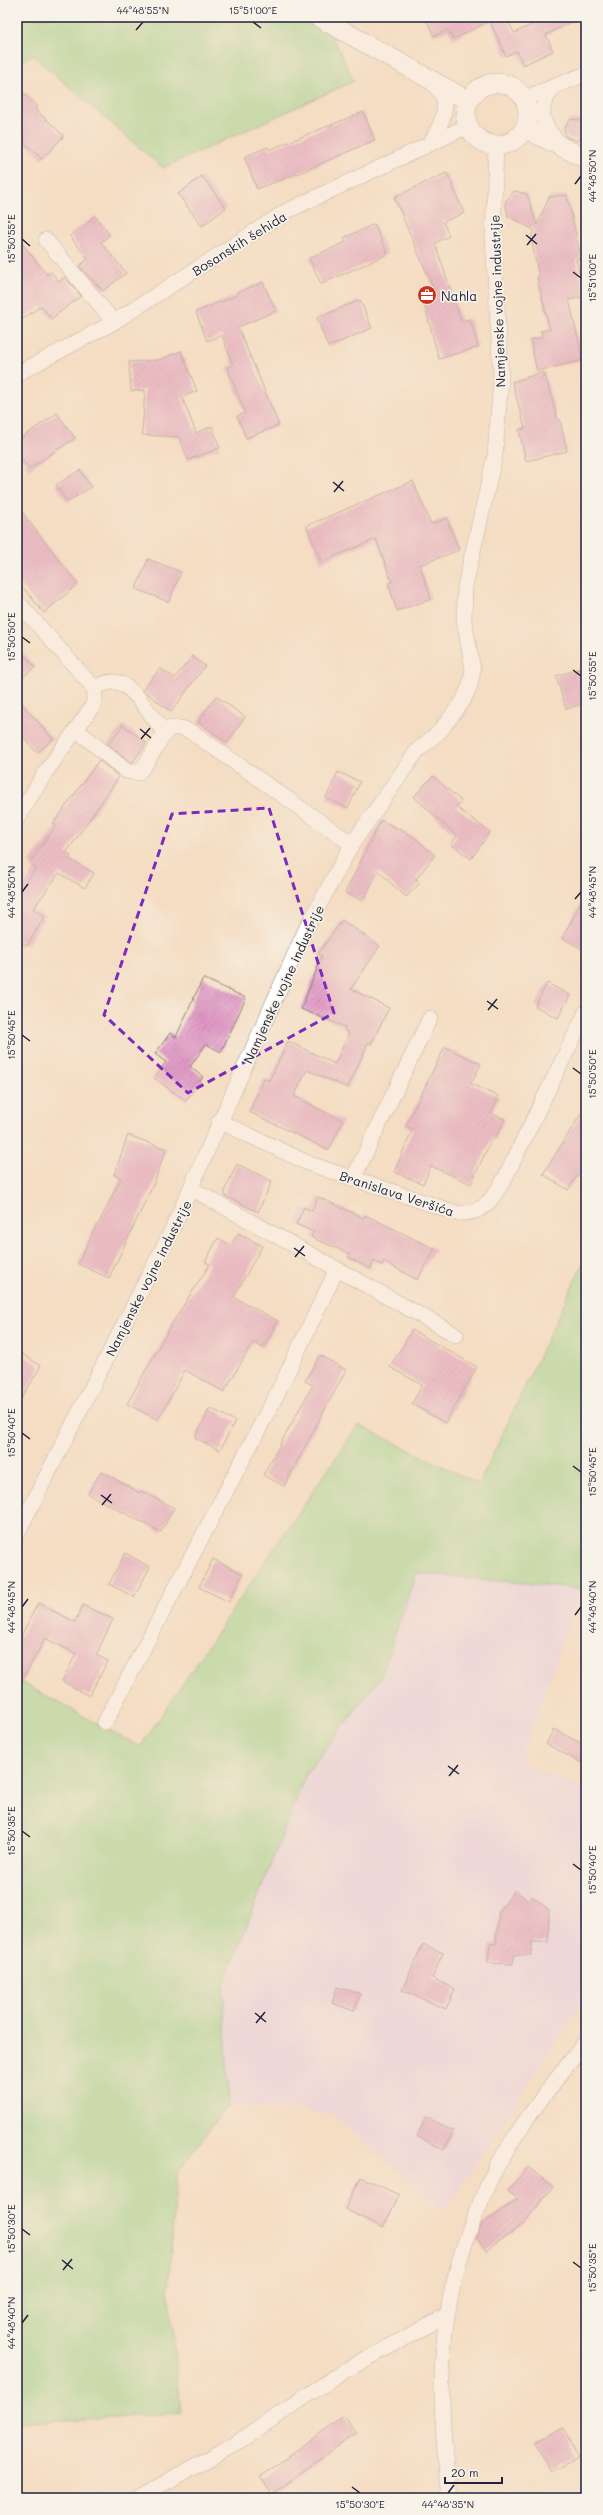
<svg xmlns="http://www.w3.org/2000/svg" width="603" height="2515" font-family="Mali,sans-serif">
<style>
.built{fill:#e7d2ef}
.green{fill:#97d88f;stroke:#5c7d65}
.building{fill:url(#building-hatch)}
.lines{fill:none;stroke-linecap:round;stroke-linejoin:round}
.minor-casing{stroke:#8b807e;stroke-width:16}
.tertiary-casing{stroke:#8b807e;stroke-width:20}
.minor{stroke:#fff;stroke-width:15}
.tertiary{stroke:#fff;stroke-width:19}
.marked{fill:none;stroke:#7b2cbf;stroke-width:3;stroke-dasharray:8 5;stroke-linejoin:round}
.ticks{fill:none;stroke:#22223b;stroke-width:1.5}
.labels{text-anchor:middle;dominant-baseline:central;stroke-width:3.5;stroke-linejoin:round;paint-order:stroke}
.street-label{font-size:13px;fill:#22223b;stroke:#f7f3e8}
.poi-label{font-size:13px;fill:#22223b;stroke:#f7f3e8;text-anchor:start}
.neatline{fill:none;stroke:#22223b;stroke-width:1.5}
.ticks-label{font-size:10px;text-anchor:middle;fill:#22223b}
</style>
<defs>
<pattern id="building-hatch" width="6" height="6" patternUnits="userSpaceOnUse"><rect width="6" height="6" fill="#e095c4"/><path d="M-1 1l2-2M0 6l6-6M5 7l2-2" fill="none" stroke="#b579a0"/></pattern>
</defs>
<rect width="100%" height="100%" fill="#f7f3e8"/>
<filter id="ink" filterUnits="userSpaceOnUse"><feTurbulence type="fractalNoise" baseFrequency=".025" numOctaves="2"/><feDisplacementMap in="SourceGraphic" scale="8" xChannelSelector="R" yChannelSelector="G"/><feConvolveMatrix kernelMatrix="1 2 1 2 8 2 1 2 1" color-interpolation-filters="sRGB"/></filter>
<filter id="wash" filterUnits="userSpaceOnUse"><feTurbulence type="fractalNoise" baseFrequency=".012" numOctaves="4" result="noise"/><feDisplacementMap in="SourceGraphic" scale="16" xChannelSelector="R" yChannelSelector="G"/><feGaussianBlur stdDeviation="0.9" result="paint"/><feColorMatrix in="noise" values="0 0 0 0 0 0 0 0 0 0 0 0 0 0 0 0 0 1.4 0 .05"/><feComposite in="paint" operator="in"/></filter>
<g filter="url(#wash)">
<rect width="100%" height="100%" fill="#f4ddc2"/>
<path class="built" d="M416,1573L581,1589L520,1762L586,1791V1996L445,2211L331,2114L229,2104L223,1986L306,1774L380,1678Z"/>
<path class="green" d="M17,17H323L354,81L163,168L32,55L17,65Z
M586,1257V1589L416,1573L380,1678L306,1774L223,1986L229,2104L177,2173L168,2287L181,2413L17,2423V1680L140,1747L358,1425L479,1484Z"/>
<g id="blocks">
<path class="building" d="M425,17H506L514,33L548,17H581L546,35L553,51L523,65L517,51L506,56L490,21L453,39L448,30L434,36Z
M17,87L38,106L35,109L64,136L42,159L17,136Z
M363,112L375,140L304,171L257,189L244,157L268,147L269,150Z
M571,119L586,121V133L578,141L566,137L564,128Z
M447,173L464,213L443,222L449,236L435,243L461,321L470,319L478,347L439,359L423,300L436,294L394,197Z
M202,176L226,208L202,226L178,194Z
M514,191L527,194L537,225L549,197L567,195L581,258L576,259L585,296L569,300L583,360L537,371L530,340L542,337L541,331L550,329L537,278L539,277L531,238L534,230L508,216L505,202Z
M95,216L110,235L101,242L126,273L103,291L79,266L88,259L70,236Z
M374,224L388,254L321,284L309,258L346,242L344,238Z
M17,237L47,275L51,272L59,282L65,277L81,296L51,319L41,306L17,323Z
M263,282L276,311L238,327L279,425L246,438L237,416L245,413L227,367L233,365L222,335L207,341L196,312L237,295L236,293Z
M360,300L372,328L328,347L317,318Z
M181,351L197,391L182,397L196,433L212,426L220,448L188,460L179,437L142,435L145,390L131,391L129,362L159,360Z
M544,372L558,421L560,420L567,451L526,461L519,430L525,428L512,382Z
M57,413L75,438L29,469L17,452V441Z
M80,470L91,487L67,502L56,485Z
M413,481L431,524L447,518L459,550L420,565L431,599L397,611L388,583L392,582L376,539L321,562L306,526Z
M17,506L78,584L44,613L17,580Z
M148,559L181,572L169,602L136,589Z
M17,646L35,667L17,682Z
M192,656L205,666L171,712L143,690L160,668L175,678Z
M586,667V703L566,709L556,676Z
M216,696L245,717L227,743L198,722Z
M17,698L53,739L37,753L17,730Z
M123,725L147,743L132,763L108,744Z
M99,760L119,777L66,853L71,856L69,859L94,873L85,888L59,873L33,909L45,916L27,946L17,940V896L36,868L29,863L56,826L53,824Z
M338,772L360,782L348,808L326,798Z
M433,776L461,801L456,807L490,832L471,859L451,844L457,836L414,797Z
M381,820L414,837L435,855L416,879L420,883L406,897L378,871L363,901L345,893Z
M586,893V951L562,938Z
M342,920L380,946L351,989L389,1008L371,1044L368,1043L348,1088L307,1070L294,1096L343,1121L329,1150L249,1112L264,1078L269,1081L288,1041L335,1064L349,1033L344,1030L345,1027L301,1009L322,956L318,954Z
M203,978L246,998L221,1052L206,1044L190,1067L203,1077L186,1101L154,1078L166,1062L155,1054L170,1033L176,1037Z
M547,983L570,995L558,1018L535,1006Z
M445,1047L481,1064L471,1084L499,1097L491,1113L505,1119L495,1139L492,1138L471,1184L431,1166L423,1184L394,1172L413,1129L405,1126Z
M586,1106V1162L568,1190L543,1174Z
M128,1135L166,1149L154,1183L109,1278L78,1264L96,1225H98L121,1178L114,1175Z
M237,1164L272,1181L258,1212L225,1196V1190Z
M318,1197L364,1218L365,1215L435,1249L417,1280L384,1261L382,1265L374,1261L370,1269L348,1257L350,1254L311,1237L314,1232L296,1224L304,1207L312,1211Z
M238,1233L262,1246L234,1297L278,1321L263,1348L253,1342L224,1392L185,1370L158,1420L127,1404L171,1325L210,1264L205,1262L218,1238L231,1245Z
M412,1330L477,1367L445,1423L412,1404L422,1385L390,1367Z
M17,1351L41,1366L17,1406Z
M320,1355L346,1370L284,1486L263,1475L313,1385L305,1381Z
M210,1408L235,1421L220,1450L195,1438Z
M101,1471L140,1493L141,1491L174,1508L161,1532L88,1494Z
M125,1553L150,1567L134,1597L109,1584Z
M213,1559L243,1574L229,1602L199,1587Z
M38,1603L75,1622L83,1605L113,1619L96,1655L108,1661L89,1696L62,1681L76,1654L45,1638L17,1691V1634L21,1636Z
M554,1729L586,1746V1765L546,1744Z
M515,1890L529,1901L532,1896L549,1910L548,1942H532L531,1955H514L513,1964L488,1963L490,1944H496L499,1912Z
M423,1944L443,1953L432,1978L455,1989L446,2009L402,1990Z
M337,1987L360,1994L354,2011L332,2003Z
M426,2117L453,2131L444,2150L417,2136Z
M528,2167L553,2187L524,2223L486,2251L477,2238L481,2225L518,2199L508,2191Z
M361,2177L399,2195L383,2228L345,2209Z
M344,2416L356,2433L272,2494L260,2477Z
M563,2428L578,2458L551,2472L535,2442Z"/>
</g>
</g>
<g filter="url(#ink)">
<use href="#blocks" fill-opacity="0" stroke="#8b807e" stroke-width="1"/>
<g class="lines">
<g class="minor-casing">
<path id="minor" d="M554,87C536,110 540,122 559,143
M525,98L586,74
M430,144C437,131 447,115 444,100C443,94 435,86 431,81
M46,240L114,322
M17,374L114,322L285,212L468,126
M17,601L94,688L95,697L92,707L45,773L17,819
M94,688C101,685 107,681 115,682C132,683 154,720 165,733
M77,730L126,771L138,773C152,760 156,741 170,728H182L193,733L352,844
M219,1121L310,1164L457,1213C484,1215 491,1200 504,1180L586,1012
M353,1179L430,1018
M337,1269L456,1335
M17,1534L171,1232L306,929L352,844L417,751L440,731L463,701L470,685L473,670L464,620L465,586L495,455L501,378L493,238L496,146
M105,1722L276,1396L337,1269L192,1189
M138,2498L235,2444L341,2373L445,2316
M449,2498C438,2392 435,2314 476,2213C482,2200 486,2187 493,2174C518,2126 553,2084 586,2041"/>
</g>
<g class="tertiary-casing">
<path id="tertiary" d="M318,17L469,101
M466 114a31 31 0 1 1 62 0a31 31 0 1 1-62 0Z
M526,129L586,159"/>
</g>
<use href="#minor" class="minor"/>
<use href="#tertiary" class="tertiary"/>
</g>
</g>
<path d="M0 0H603V2515H0ZM269,808L334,1013L188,1093L104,1015L172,814Z" fill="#f4ddc2" fill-opacity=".55" fill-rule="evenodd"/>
<path class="marked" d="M269,808L334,1013L188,1093L104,1015L172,814Z"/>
<path class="ticks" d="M253,22L261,28M136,30L143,22M575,184L581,176M526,235L537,244M22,239L30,246M527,245L536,234M573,272L581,278M333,482L344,491M334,492L343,481M22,637L30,643M573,670L581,676M140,729L151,738M141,739L150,728M22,892L28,884M575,899L581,892M487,1001L498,1009M488,1010L497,999M22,1035L30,1041M573,1068L581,1074M294,1248L305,1256M295,1257L304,1246M22,1433L30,1439M573,1466L581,1472M101,1495L112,1503M102,1505L111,1494M22,1607L28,1599M575,1615L581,1607M448,1766L459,1774M449,1776L458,1765M22,1831L30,1837M573,1864L581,1870M255,2013L266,2022M256,2023L265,2012M22,2229L30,2235M62,2260L73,2269M573,2262L581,2268M63,2270L72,2259M22,2323L28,2315M352,2487L360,2493M448,2493L454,2485"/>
<defs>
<g id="office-disc" transform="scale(1)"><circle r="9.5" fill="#c8321e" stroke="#f7f3e8"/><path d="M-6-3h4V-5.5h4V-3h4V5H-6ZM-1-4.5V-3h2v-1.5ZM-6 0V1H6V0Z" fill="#fff"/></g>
</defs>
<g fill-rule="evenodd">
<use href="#office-disc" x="427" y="295"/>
</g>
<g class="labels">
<g class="street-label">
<text transform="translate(239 243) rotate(-32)">Bosanskih šehida</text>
<text transform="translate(497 301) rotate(-92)">Namjenske vojne industrije</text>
<text transform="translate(283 984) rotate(-65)">Namjenske vojne industrije</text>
<text transform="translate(397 1193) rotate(18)">Branislava Veršića</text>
<text transform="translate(148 1278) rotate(-63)">Namjenske vojne industrije</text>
</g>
<g class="poi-label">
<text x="441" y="295">Nahla</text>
</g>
</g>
<rect width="603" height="2515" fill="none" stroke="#f7f3e8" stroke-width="44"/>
<path d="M445 2477v6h57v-6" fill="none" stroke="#22223b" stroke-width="2"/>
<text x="451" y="2477" font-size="12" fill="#22223b" stroke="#f7f3e8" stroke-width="3" paint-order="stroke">20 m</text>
<rect x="22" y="22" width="559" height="2471" class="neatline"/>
<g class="ticks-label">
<text x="143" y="14">44°48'55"N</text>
<text x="253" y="14">15°51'00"E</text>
<text transform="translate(592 176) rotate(-90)" y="4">44°48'50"N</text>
<text transform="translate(11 239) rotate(-90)" y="4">15°50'55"E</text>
<text transform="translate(592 278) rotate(-90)" y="4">15°51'00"E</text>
<text transform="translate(11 637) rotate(-90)" y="4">15°50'50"E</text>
<text transform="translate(592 676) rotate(-90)" y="4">15°50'55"E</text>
<text transform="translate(592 892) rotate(-90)" y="4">44°48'45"N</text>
<text transform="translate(11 892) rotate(-90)" y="4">44°48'50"N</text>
<text transform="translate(11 1035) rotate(-90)" y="4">15°50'45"E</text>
<text transform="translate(592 1074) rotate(-90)" y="4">15°50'50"E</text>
<text transform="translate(11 1433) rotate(-90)" y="4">15°50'40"E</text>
<text transform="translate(592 1472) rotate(-90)" y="4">15°50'45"E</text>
<text transform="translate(592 1607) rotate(-90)" y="4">44°48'40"N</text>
<text transform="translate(11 1607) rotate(-90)" y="4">44°48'45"N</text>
<text transform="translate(11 1831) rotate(-90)" y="4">15°50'35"E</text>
<text transform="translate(592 1870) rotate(-90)" y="4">15°50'40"E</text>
<text transform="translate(11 2229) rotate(-90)" y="4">15°50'30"E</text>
<text transform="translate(592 2268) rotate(-90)" y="4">15°50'35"E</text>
<text transform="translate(11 2323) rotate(-90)" y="4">44°48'40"N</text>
<text x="360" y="2508">15°50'30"E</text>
<text x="448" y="2508">44°48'35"N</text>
</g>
</svg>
